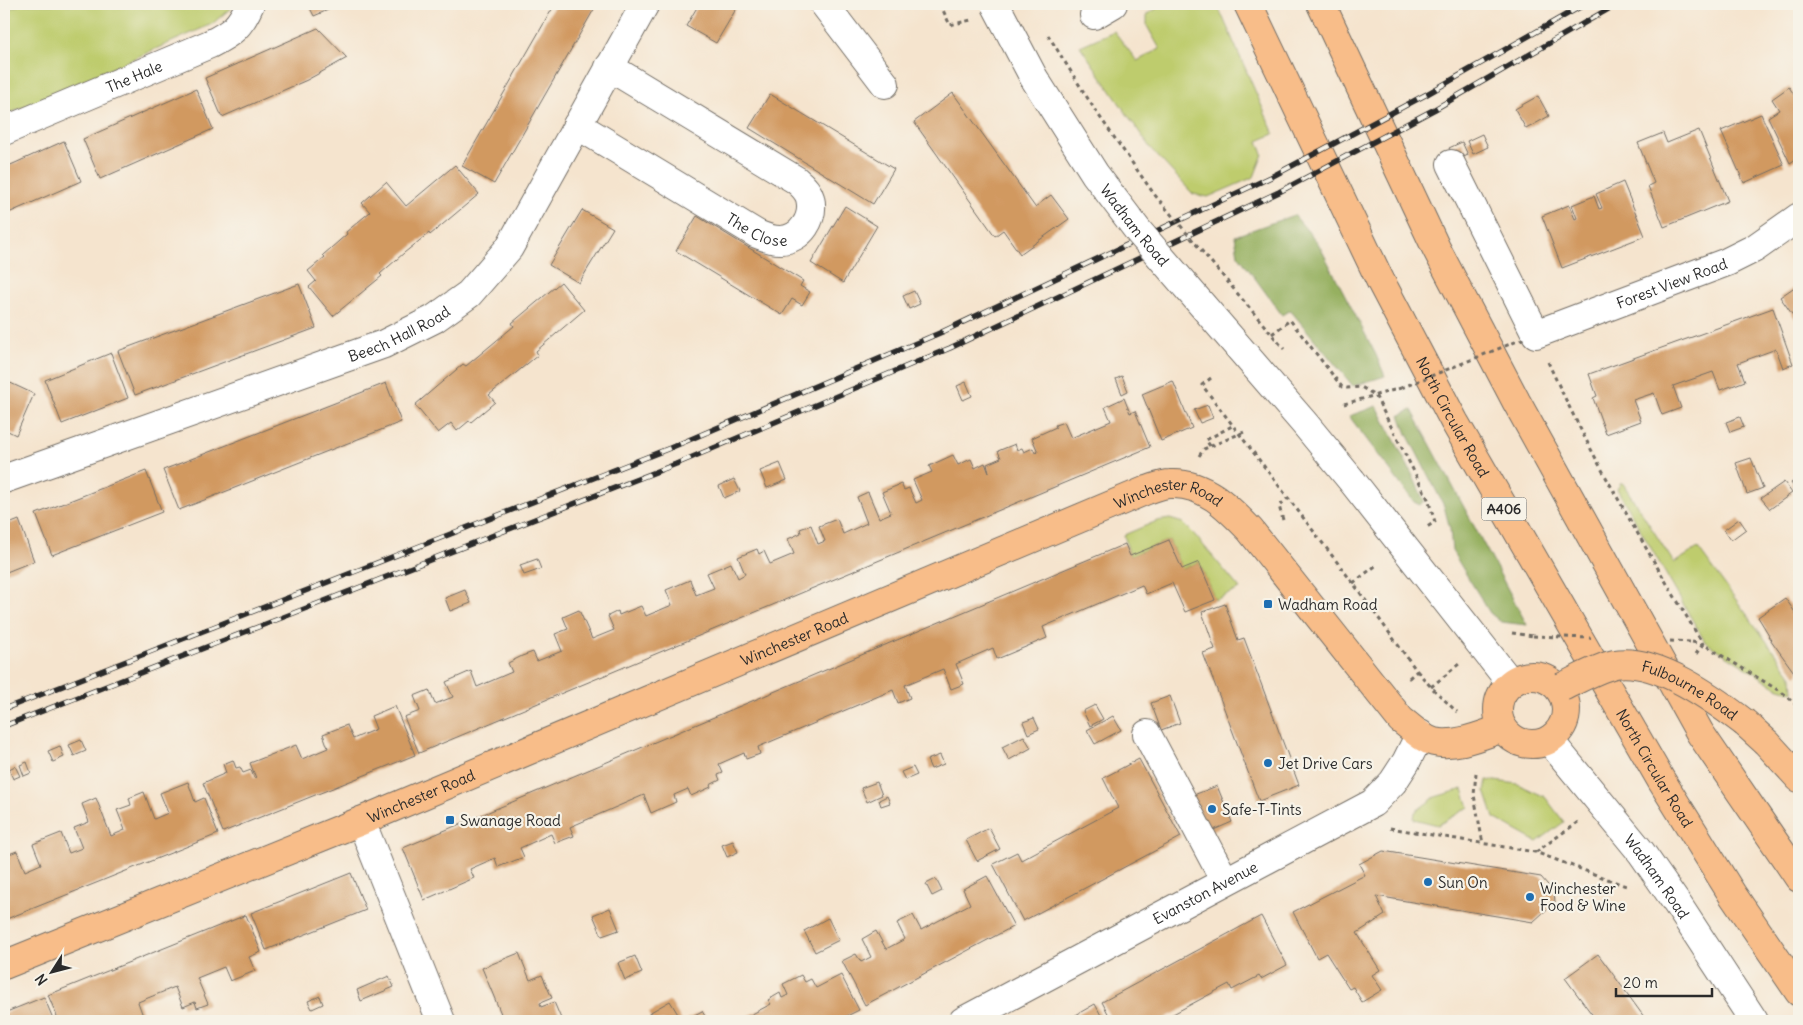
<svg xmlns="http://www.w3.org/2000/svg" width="1803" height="1025" font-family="Delius,sans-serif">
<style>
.green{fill:#becc6d;stroke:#747c4c}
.forest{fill:#96b060;stroke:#606e46}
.building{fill:#d19960}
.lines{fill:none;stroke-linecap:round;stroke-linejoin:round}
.minor-casing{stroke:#726c64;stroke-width:30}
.major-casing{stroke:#726c64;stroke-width:30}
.highway-casing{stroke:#726c64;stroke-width:30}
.path{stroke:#726c64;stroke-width:3;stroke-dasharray:4 4;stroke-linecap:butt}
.minor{stroke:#fff;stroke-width:28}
.major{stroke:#f8bd89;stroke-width:28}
.highway{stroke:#f8bd89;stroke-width:28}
.rail-casing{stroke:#2b2b2b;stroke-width:5.5}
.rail{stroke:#f7f3e8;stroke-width:4;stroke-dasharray:11;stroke-linecap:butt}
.minor-bridge-casing{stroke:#726c64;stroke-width:30;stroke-linecap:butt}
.major-bridge-casing{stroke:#726c64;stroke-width:30;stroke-linecap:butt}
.path-bridge{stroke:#726c64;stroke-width:3;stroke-dasharray:4 4;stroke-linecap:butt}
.minor-bridge{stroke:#fff;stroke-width:28}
.major-bridge{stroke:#f8bd89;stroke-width:28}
.poi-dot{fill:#1f6fb2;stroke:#f7f3e8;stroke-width:2}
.labels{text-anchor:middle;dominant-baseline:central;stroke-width:4.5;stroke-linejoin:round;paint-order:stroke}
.shield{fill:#f7f3e8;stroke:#686764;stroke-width:1}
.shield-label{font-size:14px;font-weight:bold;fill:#2b2b2b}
.street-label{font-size:15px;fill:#2b2b2b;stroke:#f7f3e8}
.poi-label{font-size:15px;fill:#2b2b2b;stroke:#f7f3e8;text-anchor:start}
</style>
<rect width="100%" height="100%" fill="#f7f3e8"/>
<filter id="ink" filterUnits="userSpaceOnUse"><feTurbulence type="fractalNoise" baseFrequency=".02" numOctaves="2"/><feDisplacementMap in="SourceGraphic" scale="10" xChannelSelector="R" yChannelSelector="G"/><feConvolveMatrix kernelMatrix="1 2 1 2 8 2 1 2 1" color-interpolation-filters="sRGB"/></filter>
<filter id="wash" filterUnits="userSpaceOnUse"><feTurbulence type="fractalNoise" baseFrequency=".0096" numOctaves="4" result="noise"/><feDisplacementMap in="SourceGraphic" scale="20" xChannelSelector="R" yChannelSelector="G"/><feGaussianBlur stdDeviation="1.12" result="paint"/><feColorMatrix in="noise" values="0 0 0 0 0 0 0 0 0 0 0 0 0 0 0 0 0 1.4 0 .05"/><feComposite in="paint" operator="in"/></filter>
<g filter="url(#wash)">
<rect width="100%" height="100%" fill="#f5e4ce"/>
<path class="green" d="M21,4H233L232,7L212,24L4,116V11Z
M1165,4H1217L1274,134L1258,141L1263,154L1254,177L1208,197L1193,194L1151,149L1080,46L1114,31L1137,61L1160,49L1147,26V14Z
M1622,482L1674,563L1698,548L1792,676L1793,692L1777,687L1705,642L1617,489Z
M1170,519L1183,523L1194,534L1240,589L1215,600L1199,562L1182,569L1169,540L1130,556L1124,535L1157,521Z
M1487,780L1518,784L1545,797L1564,822L1537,842L1494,818L1485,791Z
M1463,789L1469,807L1438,825L1414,819L1415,812L1435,797Z"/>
<path class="forest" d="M1294,215L1318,243L1376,355L1385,376L1353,386L1290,310L1282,315L1238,255L1235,236Z
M1377,406L1412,474L1424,501L1420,505L1414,502L1349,416Z
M1412,410L1527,625L1501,622L1490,613L1466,574L1452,551L1450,529L1444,506L1407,434L1400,415Z"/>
<g id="blocks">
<path class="building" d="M308,4H342L314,16Z
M555,4H597L494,184L462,166Z
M699,4H739L716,43L686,26Z
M318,28L347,58L307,80L222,117L205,78Z
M1789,87L1799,102V157L1790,163L1768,117L1779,110L1772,99Z
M196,89L213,129L100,179L83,139Z
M953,93L1035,207L1051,195L1069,219L1020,254L1003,230L995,236L914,122Z
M770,94L894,169L873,204L749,128Z
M1538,96L1549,116L1526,129L1515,109Z
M1761,114L1784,165L1744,183L1721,131Z
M1699,130L1728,201L1664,227L1648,186L1654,183L1638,143L1663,133L1667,143Z
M1482,134L1488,147L1473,154L1467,141Z
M64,141L81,181L4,215V168Z
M1462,142L1468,155L1455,161L1449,148Z
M455,165L479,194L430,235L429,233L404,253L380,274L382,276L333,316L309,287L316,281L308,271L325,257L323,255L347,234L346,232L370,212L362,203L386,182L406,206Z
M1623,182L1645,236L1562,268L1542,216L1569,205L1575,219L1577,218L1572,205L1594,196L1599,209L1602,208L1596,194Z
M845,206L877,226L843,283L811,263Z
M582,210L613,228L579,283L549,265Z
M697,216L803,281L800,286L810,292L802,305L792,299L782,315L676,251Z
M561,282L584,310L536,351L538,355L489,395L495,402L471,422L469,421L457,431L451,423L438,433L415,405L463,364L466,366L514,326L512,323Z
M299,284L316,328L135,395L118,351Z
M1799,284V324L1780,297Z
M914,291L920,304L909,309L903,296Z
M1773,308L1793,364L1783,368L1776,349L1738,363L1745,381L1732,386L1720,390L1713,372L1673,386L1681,408L1662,415L1654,393L1633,400L1641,421L1606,434L1593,398L1597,396L1589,374Z
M111,353L128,398L62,424L45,380Z
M1122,376L1128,391L1122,394L1116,379Z
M4,380L34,394L16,435L4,429Z
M1173,381L1192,428L1161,441L1142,394Z
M966,382L972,396L963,400L957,386Z
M386,383L401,422L179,510L163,470Z
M1124,398L1130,413L1135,411L1150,447L419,753L404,717L420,711L414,696L429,690L435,704L453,697L446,682L471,671L477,687L512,672L508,663L522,656L533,652L537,661L562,651L555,634L568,629L563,617L579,610L592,639L614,630L608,616L618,611L619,615L641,606L646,616L672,605L666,590L690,580L696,595L714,588L707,573L731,563L738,578L745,574L738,557L757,549L759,554L764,551L770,564L794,554L788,539L801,533L800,529L811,525L818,544L825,541L819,526L837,519L843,534L867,523L857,497L868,492L879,518L891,513L882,492L901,484L904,490L909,488L916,503L922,500L913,480L932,472L929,466L953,455L958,465L971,459L975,468L985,463L989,473L987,464L1001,458L998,451L1015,444L1017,450L1022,448L1024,452L1033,448L1035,453L1038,452L1032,438L1056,427L1055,425L1064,422L1071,438L1111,421L1105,407Z
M1208,405L1213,418L1200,423L1194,410Z
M1740,417L1744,427L1730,432L1726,422Z
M1751,458L1763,488L1747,494L1736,463Z
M780,463L787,480L767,488L760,471Z
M146,471L162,512L52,555L36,514Z
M1799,477V494L1791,483Z
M734,479L740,491L724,498L719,486Z
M1784,482L1792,493L1770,509L1761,498Z
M1739,519L1746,529L1731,540L1724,530Z
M19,520L34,561L4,573V526Z
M1169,540L1182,569L1199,562L1215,600L1185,612L1172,583L1146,594L1142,585L1043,627L1047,638L997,659L993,648L956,664L964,684L951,689L943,669L905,685L910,698L898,703L893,690L758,747L760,754L746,759L744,753L719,764L723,773L718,775L720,780L710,785L711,787L691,796L688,789L674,795L676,802L651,813L644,795L570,827L574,836L555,843L551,834L520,848L524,857L498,867L495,858L470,869L474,878L424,900L403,848L1125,544L1130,556Z
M537,559L541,569L524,575L520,565Z
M465,590L471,603L450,611L445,598Z
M1785,598L1797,615L1799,613V673L1796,675L1768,636L1769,635L1758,617Z
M1225,604L1238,640L1244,638L1299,785L1259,801L1203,653L1215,649L1202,612Z
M1170,696L1180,723L1161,730L1151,703Z
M1095,705L1103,719L1090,726L1083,711Z
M395,706L415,755L223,832L203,783L226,773L223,764L233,760L236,768L240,767L243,773L251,770L254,778H256L250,763L296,745L302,759L328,748L323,734L347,725L353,739L376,729L371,716Z
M1113,716L1121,730L1095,744L1087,730Z
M1034,718L1039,729L1028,734L1023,722Z
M1024,736L1031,748L1009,760L1002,747Z
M81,740L86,751L74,756L69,745Z
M60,746L64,757L53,762L48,751Z
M940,755L944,764L931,769L927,760Z
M1139,759L1181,837L1023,921L993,864L1017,852L1021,860L1118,808L1103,778Z
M27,762L31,773L24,776L20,765Z
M15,766L20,776L13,779L9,769Z
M913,767L917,775L905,780L901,772Z
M188,782L195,802L204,798L218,834L4,920V856L17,851L25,871L41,864L33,844L61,833L69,853L82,848L74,828L89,822L82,804L96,798L111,836L125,830L117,810L131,805L129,798L144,792L154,819L168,813L160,793Z
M877,782L882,795L867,802L861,788Z
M1217,786L1232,822L1209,832L1191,796Z
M887,796L890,803L881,806L879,800Z
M989,828L1000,849L977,861L966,840Z
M733,841L738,852L727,857L722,845Z
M1383,851L1541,877L1554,892L1555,902L1533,922L1376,896L1385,915L1357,933L1380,970L1372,975L1382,990L1362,1002L1353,987L1349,989L1326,953L1317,958L1293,912L1365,875L1359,864Z
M351,873L366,910L266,950L251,913Z
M987,876L1014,926L865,1005L842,961L856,954L861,962L871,957L862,939L876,931L886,949L905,939L897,923L913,915L921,930L970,904L963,889Z
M936,879L942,891L932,896L926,884Z
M610,908L619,930L602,936L593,915Z
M246,915L261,952L249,957L255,971L230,981L224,967L197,978L208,1004L197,1008L195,1002L183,1007L175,987L138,1002L143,1016L130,1021H59L48,995Z
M1261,916L1287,965L1261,979L1259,976L1232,990L1229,984L1160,1021H1112L1102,1002Z
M828,918L839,940L815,952L804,931Z
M519,953L530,980L542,975L552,998L540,1003L541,1007L554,1002L562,1021H504L482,968Z
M1598,954L1615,977L1647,1021H1597L1582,1001L1565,978Z
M635,956L642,973L625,980L618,963Z
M801,975L805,982L811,979L816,988L841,975L859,1010L837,1021H739L771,1004L768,1000L780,993L782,998L788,995L783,984Z
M389,976L394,987L361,1001L357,990Z
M320,996L323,1004L312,1009L308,1001Z
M44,997L54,1021H4V1013Z
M670,1001L682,1021H653L649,1013Z
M1095,1004L1104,1021H1064L1067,1020Z
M702,1011L708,1021H686L687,1019Z"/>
</g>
</g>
<g filter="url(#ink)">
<use href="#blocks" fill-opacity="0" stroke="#726c64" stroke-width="1"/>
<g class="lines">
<g class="minor-casing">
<g id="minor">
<path d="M824,4L885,84"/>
<path d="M1094,15L1113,4"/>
<path id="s1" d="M577,125L757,234C764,237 772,240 780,240C801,240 815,218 810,198C808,191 802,185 796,180L609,67"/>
<path id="s2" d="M4,131L210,44C232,33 240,27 250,4"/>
<path id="s3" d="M1451,164L1536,334L1727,262L1755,248L1799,217"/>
<path id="s4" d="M4,479L384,344L434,319L469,294L509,248L645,4"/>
<path d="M1352,481L1511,683"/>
<path d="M1147,734L1225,881"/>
<path id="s5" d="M1549,740L1641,852L1678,905L1754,1021"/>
<path d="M361,821L441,1021"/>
<path id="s6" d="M963,1021L1373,803L1393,782L1406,762L1420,734"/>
</g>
</g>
<g class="major-casing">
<g id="major">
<circle cx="1532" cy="710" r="34"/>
<path d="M1745,723L1767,743L1799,778"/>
<path id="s7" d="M4,965L361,821L1147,490C1154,488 1162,484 1170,484C1204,482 1228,507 1250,530L1401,720C1411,727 1422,739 1434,742C1456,747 1482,735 1503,728"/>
</g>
</g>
<g class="highway-casing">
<g id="highway">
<path id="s8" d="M1248,4L1380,280L1454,421L1661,780L1732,894L1799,992"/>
<path d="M1321,4L1436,248L1516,401L1700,733L1799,878"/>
</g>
</g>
<path class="path" d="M940,4L950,25L971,20
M1030,5L1037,4
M1272,334L1290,320L1342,387L1347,388L1361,387L1375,395L1428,499L1435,522L1427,527
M1548,362C1592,459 1648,552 1703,644
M1211,378L1202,385L1353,583L1417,671L1409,678L1407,675
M1344,404L1401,388
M1210,446L1206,440L1232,426
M1199,456L1204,449L1244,432
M1283,520L1279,506L1288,498
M1353,583L1378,564
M1512,633L1533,636
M1692,642L1703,644L1786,695L1799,708
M1696,654L1703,644
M1417,671L1431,687L1457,712
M1431,687L1459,664
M1476,773L1474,795L1483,844
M1390,828L1535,852L1626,886
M1536,852L1578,822"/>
<use href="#minor" class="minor"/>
<use href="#major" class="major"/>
<use href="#highway" class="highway"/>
<g class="rail-casing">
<path id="rail" d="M4,709L670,448L942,332L1271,177L1427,94L1585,4
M4,726L676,464L950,348L1279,192L1435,109L1617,4"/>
</g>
<use href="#rail" class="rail"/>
<g class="minor-bridge-casing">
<g id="minor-bridge">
<path id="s9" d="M995,4L1034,78L1095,174L1139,232L1305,424L1352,481"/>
</g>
</g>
<g class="major-bridge-casing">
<g id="major-bridge">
<path id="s10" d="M1562,687C1579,679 1597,668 1615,664C1656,657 1714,699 1745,723"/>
</g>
</g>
<path class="path-bridge" d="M1048,35L1095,110L1154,194L1284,349
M1401,388L1525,338
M1533,636L1591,638
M1670,641L1692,642"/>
<use href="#minor-bridge" class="minor-bridge"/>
<use href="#major-bridge" class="major-bridge"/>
</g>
</g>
<g class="poi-dot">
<rect x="1263" y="599" width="10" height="10" rx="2.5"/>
<circle cx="1268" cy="763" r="5"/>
<circle cx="1212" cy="809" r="5"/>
<rect x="445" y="815" width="10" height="10" rx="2.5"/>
<circle cx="1428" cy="882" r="5"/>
<circle cx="1530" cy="897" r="5"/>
</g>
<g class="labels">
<rect class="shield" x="1481.5" y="497.5" width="45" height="23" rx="4"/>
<g class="shield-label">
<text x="1504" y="509">A406</text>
</g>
<g class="street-label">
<text stroke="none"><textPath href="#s2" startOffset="141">The Hale</textPath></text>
<text stroke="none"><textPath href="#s1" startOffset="209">The Close</textPath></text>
<text stroke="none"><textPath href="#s9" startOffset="262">Wadham Road</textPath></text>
<text stroke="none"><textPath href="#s3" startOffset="335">Forest View Road</textPath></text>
<text stroke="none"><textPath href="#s4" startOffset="421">Beech Hall Road</textPath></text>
<text stroke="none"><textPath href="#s8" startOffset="461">North Circular Road</textPath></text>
<text stroke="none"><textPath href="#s7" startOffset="1260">Winchester Road</textPath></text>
<text stroke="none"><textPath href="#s7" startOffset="855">Winchester Road</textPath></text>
<text stroke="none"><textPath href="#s10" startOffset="139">Fulbourne Road</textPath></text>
<text stroke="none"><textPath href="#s8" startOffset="866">North Circular Road</textPath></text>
<text stroke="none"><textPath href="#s7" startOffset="450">Winchester Road</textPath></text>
<text stroke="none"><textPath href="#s5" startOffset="174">Wadham Road</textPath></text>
<text stroke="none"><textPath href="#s6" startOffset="274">Evanston Avenue</textPath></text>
</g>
<g class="poi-label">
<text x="1278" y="604">Wadham Road</text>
<text x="1278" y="763">Jet Drive Cars</text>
<text x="1222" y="809">Safe-T-Tints</text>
<text x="460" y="820">Swanage Road</text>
<text x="1438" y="882">Sun On</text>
<text x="1540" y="888">Winchester<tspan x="1540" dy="17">Food &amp; Wine</tspan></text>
</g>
</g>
<rect width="1803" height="1025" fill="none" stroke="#f7f3e8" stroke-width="20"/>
<g transform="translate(52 972) rotate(234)" stroke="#f7f3e8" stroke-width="4" paint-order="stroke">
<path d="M0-4L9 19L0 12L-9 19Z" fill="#2b2b2b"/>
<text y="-8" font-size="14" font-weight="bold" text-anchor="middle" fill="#2b2b2b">N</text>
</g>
<path d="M1616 988v8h96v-8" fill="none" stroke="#2b2b2b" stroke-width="2.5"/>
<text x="1623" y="988" font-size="15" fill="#2b2b2b" stroke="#f7f3e8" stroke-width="4" paint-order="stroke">20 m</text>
</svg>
